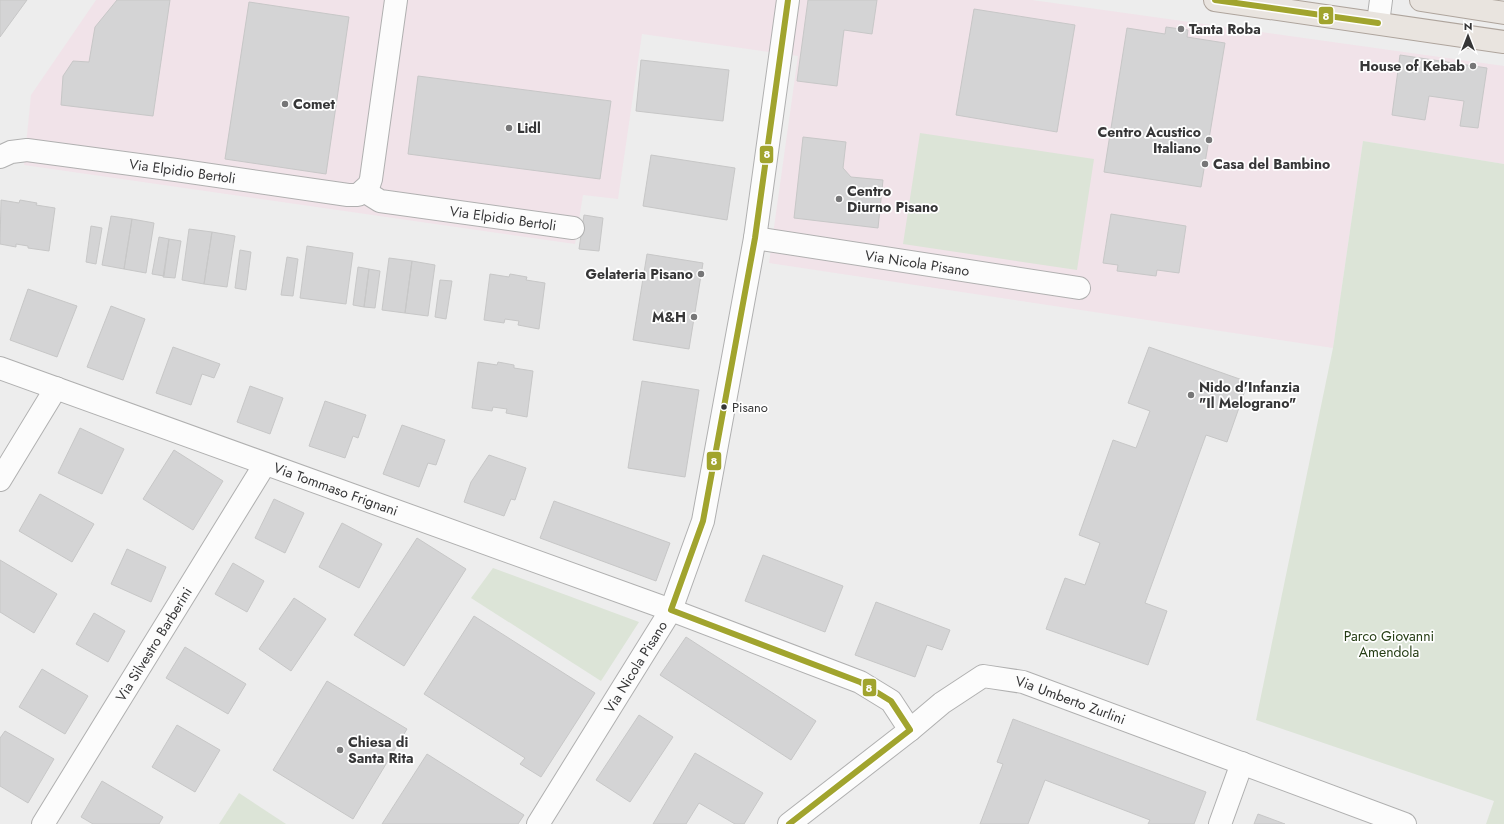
<svg xmlns="http://www.w3.org/2000/svg" width="1504" height="824" font-family="Jost,sans-serif">
<style>
.commercial{fill:#f1e3e9}
.green{fill:#dce4d7}
.building{fill:#d4d4d5;stroke:#c7c7c7}
.lines{fill:none;stroke-linecap:round;stroke-linejoin:round}
.minor-casing{stroke:#b0b0b0;stroke-width:24}
.major-casing{stroke:#aea49c;stroke-width:24}
.minor{stroke:#fcfcfc;stroke-width:22}
.major{stroke:#e9e4df;stroke-width:22}
.bus-1-casing{stroke:#fff;stroke-width:9}
.bus-1{stroke:#a1a42e;stroke-width:6}
.poi-dot{fill:#767677;stroke:#fff;stroke-width:1.5}
.bus-dot{fill:#363637;stroke:#fff;stroke-width:1.5}
.labels{text-anchor:middle;dominant-baseline:central;stroke-width:3.5;stroke-linejoin:round;paint-order:stroke}
.bus-label{font-size:13px;fill:#363637;stroke:#fff;text-anchor:start}
.poi-label{font-size:14px;font-weight:bold;fill:#363637;stroke:#fff;text-anchor:start}
.street-label{font-size:14px;fill:#363637;stroke:#fff}
.park-label{font-size:14px;fill:#243c13;stroke:#fff}
.line-badge{stroke:#fff;stroke-width:1.5}
.badge-label{font-size:11px;text-anchor:middle;font-weight:bold;fill:#fff}
</style>
<rect width="100%" height="100%" fill="#ededed"/>
<path class="commercial" d="M96,0H1032L1504,66V164L1363,141L1333,348L769,263L798,56L642,34L618,199L583,195L575,244L24,165L31,95Z"/>
<path class="green" d="M920,133L1094,159L1077,270L903,244Z
M1363,141L1504,164V824H1486L1494,801L1256,720L1333,348Z
M493,568L639,622L601,681L471,598Z
M239,793L286,824H219Z"/>
<path class="building" d="M0,0H27L0,37Z
M117,0H170L153,116L61,105L63,76L73,61L89,62L95,27Z
M808,0H877L872,34L844,30L837,86L797,81Z
M249,2L349,17L326,174L225,159Z
M974,9L1075,25L1057,132L956,115Z
M1166,27L1188,30L1187,37L1225,43L1201,187L1104,172L1127,28L1165,34Z
M1400,55L1487,68L1478,128L1460,126L1464,101L1429,96L1425,120L1392,115Z
M641,60L729,70L723,121L636,111Z
M418,76L611,101L600,179L408,154Z
M803,137L846,142L843,168L851,177L883,180L878,228L794,218Z
M651,155L735,168L727,220L643,206Z
M1,200L19,203L20,200L37,203L36,205L55,208L49,251L28,248V246L16,244V247L0,244Z
M1111,214L1186,226L1179,273L1157,270L1156,276L1117,271L1118,265L1103,263Z
M584,215L603,218L599,251L579,249Z
M111,216L132,219L124,269L102,265Z
M132,219L154,223L146,273L124,269Z
M91,226L102,228L96,264L86,262Z
M189,229L212,232L204,284L182,280Z
M212,232L235,236L227,287L204,284Z
M159,237L169,239L164,276L152,274Z
M169,239L181,241L175,278L163,277Z
M307,246L353,253L346,304L300,298Z
M240,250L251,252L246,290L235,288Z
M647,254L703,263L689,349L633,340Z
M287,257L298,259L293,296L281,295Z
M389,258L412,261L405,313L382,310Z
M412,261L435,265L428,316L405,313Z
M358,267L369,269L364,307L353,305Z
M369,269L380,271L375,308L364,307Z
M490,274L509,277L510,274L527,277L526,280L545,283L539,329L518,325L519,321L505,319L504,323L484,320Z
M440,280L452,281L446,319L435,317Z
M28,289L77,306L57,357L10,340Z
M111,306L145,319L123,380L87,367Z
M173,347L220,364L214,378L202,374L191,405L156,393Z
M1149,347L1248,382L1227,442L1206,435L1145,603L1167,611L1148,665L1046,629L1065,578L1085,585L1100,543L1079,535L1113,440L1136,448L1150,411L1128,403Z
M478,362L497,365L498,362L514,365V368L533,371L527,417L506,413L507,409L493,407L492,411L472,408Z
M642,381L699,390L685,477L628,468Z
M250,386L283,398L270,434L237,422Z
M325,401L366,415L358,438L353,436L345,458L309,446Z
M402,425L445,440L436,465L428,463L419,487L383,474Z
M80,428L124,449L102,494L58,473Z
M174,450L223,481L193,530L143,499Z
M489,455L526,468L515,500L511,499L504,516L464,502L471,482Z
M40,494L94,524L72,562L19,531Z
M274,499L304,513L285,553L255,538Z
M554,501L670,543L656,581L540,538Z
M342,523L382,544L359,588L319,567Z
M417,538L466,569L404,666L354,635Z
M127,549L166,567L151,602L111,584Z
M763,555L843,586L825,632L745,601Z
M0,560L57,594L34,633L0,612Z
M233,563L264,581L247,612L215,594Z
M294,598L326,619L291,671L259,649Z
M876,602L950,630L942,650L927,645L915,677L855,655Z
M94,613L125,631L108,662L76,644Z
M474,616L595,693L541,777L520,764L525,758L424,694Z
M686,637L816,721L791,760L660,675Z
M185,647L246,684L228,714L166,678Z
M42,669L88,696L65,734L19,707Z
M327,681L407,729L353,819L273,770Z
M639,715L673,737L630,802L596,780Z
M1013,719L1206,792L1194,824H1148L1150,820L1045,780L1028,824H980L1003,764L997,762Z
M177,725L220,750L195,792L152,767Z
M5,731L54,759L28,803L0,786V738Z
M695,753L763,793L744,824H735L699,803L686,824H653Z
M427,754L524,815L518,824H382Z
M102,781L163,817L159,824H93L81,817Z
M1258,814L1285,824H1254Z"/>
<g class="lines">
<g class="minor-casing">
<g id="minor">
<path d="M1378,23L1381,0"/>
<path id="s1" d="M0,157L11,152L27,150L176,170L348,195H358L369,185L371,179L396,0"/>
<path id="s2" d="M364,191L380,201L573,228"/>
<path id="s3" d="M755,238L1079,288"/>
<path id="s4" d="M0,368L671,610L860,682L891,701L910,730L789,824"/>
<path d="M0,480L56,388"/>
<path id="s5" d="M910,730L942,703L983,676L1023,682L1405,824"/>
<path id="s6" d="M43,824L265,464"/>
<path id="s7" d="M538,824L671,610L703,521L755,238L788,0"/>
<path d="M1220,824L1242,763"/>
</g>
</g>
<g class="major-casing">
<path id="major" d="M1215,0L1504,42
M1421,0L1504,13"/>
</g>
<use href="#minor" class="minor"/>
<use href="#major" class="major"/>
<g class="bus-1-casing">
<path id="bus-1" d="M1215,0L1378,23
M671,610L703,521L755,238L788,0
M671,610L860,682L891,701L910,730L789,824"/>
</g>
<use href="#bus-1" class="bus-1"/>
</g>
<g class="poi-dot">
<circle cx="1181" cy="29" r="4"/>
<circle cx="1473" cy="66" r="4"/>
<circle cx="285" cy="104" r="4"/>
<circle cx="509" cy="128" r="4"/>
<circle cx="1209" cy="140" r="4"/>
<circle cx="1205" cy="164" r="4"/>
<circle cx="839" cy="199" r="4"/>
<circle cx="701" cy="274" r="4"/>
<circle cx="694" cy="317" r="4"/>
<circle cx="1191" cy="395" r="4"/>
<circle cx="340" cy="750" r="4"/>
</g>
<circle class="bus-dot" cx="724" cy="407" r="3.5"/>
<g class="labels">
<g class="bus-label">
<text x="732" y="407">Pisano</text>
</g>
<g class="poi-label">
<text x="1189" y="29">Tanta Roba</text>
<text x="1465" y="66" text-anchor="end">House of Kebab</text>
<text x="293" y="104">Comet</text>
<text x="517" y="128">Lidl</text>
<text x="1201" y="132" text-anchor="end">Centro Acustico<tspan x="1201" dy="16">Italiano</tspan></text>
<text x="1213" y="164">Casa del Bambino</text>
<text x="847" y="191">Centro<tspan x="847" dy="16">Diurno Pisano</tspan></text>
<text x="693" y="274" text-anchor="end">Gelateria Pisano</text>
<text x="686" y="317" text-anchor="end">M&amp;H</text>
<text x="1199" y="387">Nido d'Infanzia<tspan x="1199" dy="16">"Il Melograno"</tspan></text>
<text x="348" y="742">Chiesa di<tspan x="348" dy="16">Santa Rita</tspan></text>
</g>
<g class="street-label">
<text stroke="none"><textPath href="#s1" startOffset="185">Via Elpidio Bertoli</textPath></text>
<text stroke="none"><textPath href="#s2" startOffset="143">Via Elpidio Bertoli</textPath></text>
<text stroke="none"><textPath href="#s3" startOffset="164">Via Nicola Pisano</textPath></text>
<text stroke="none"><textPath href="#s4" startOffset="357">Via Tommaso Frignani</textPath></text>
<text stroke="none"><textPath href="#s6" startOffset="211">Via Silvestro Barberini</textPath></text>
<text stroke="none"><textPath href="#s7" startOffset="185">Via Nicola Pisano</textPath></text>
<text stroke="none"><textPath href="#s5" startOffset="182">Via Umberto Zurlini</textPath></text>
</g>
<g class="park-label">
<text x="1389" y="636">Parco Giovanni<tspan x="1389" dy="16">Amendola</tspan></text>
</g>
</g>
<g class="line-badge">
<rect x="1318" y="6" width="16" height="19" rx="4" fill="#a1a42e"/>
<rect x="759" y="145" width="15" height="19" rx="4" fill="#a1a42e"/>
<rect x="706" y="451" width="16" height="20" rx="4" fill="#a1a42e"/>
<rect x="862" y="678" width="15" height="19" rx="4" fill="#a1a42e"/>
</g>
<g class="badge-label">
<text x="1326" y="20">8</text>
<text x="767" y="158">8</text>
<text x="714" y="465">8</text>
<text x="869" y="692">8</text>
</g>
<g transform="translate(1468 36)" stroke="#ffffff" stroke-width="3" paint-order="stroke">
<path d="M0-3L7 15L0 10L-7 15Z" fill="#363637"/>
<text y="-6" font-size="11" font-weight="bold" text-anchor="middle" fill="#363637">N</text>
</g>
</svg>
